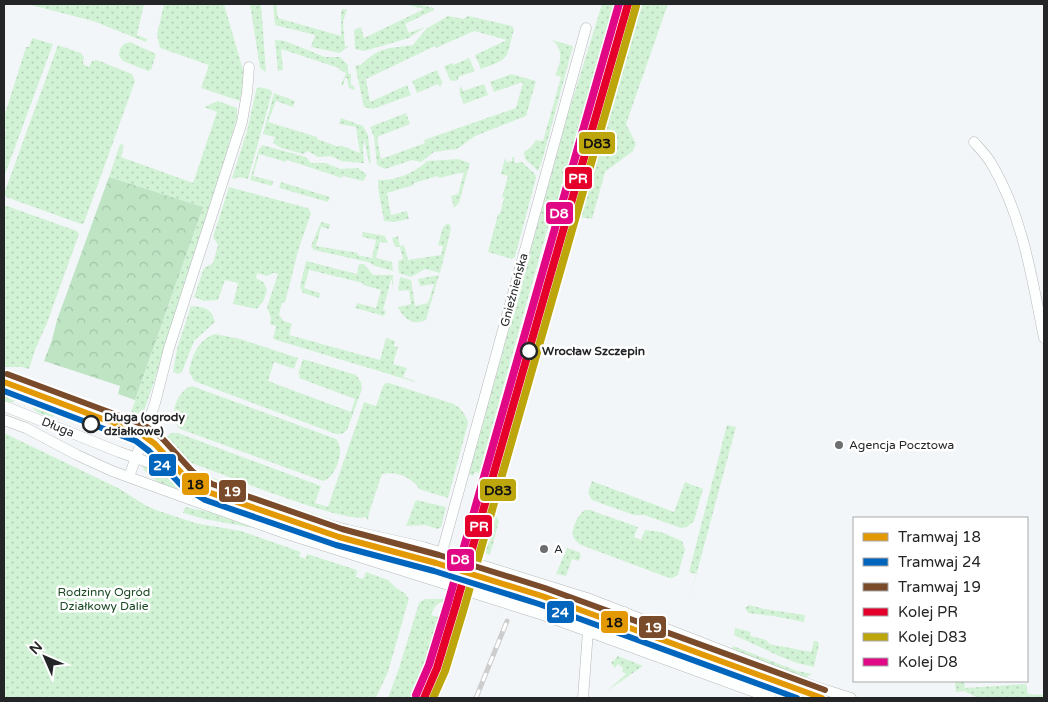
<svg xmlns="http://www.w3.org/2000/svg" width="1048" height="702" font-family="'Varela Round',sans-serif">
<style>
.grass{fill:url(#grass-dots)}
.forest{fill:url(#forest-crowns)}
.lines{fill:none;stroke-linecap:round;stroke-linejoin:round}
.minor-casing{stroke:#b6b8ba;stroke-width:11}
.minor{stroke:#fdfefe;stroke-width:10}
.rail-casing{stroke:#cdcdce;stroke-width:5}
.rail{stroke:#fff;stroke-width:3;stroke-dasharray:9;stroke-linecap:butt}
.rail-1-casing{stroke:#fff;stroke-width:11}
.rail-2-casing{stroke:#fff;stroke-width:11}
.rail-3-casing{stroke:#fff;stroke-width:11}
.rail-1{stroke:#e4002b;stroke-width:8}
.rail-2{stroke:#bda60c;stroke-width:8}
.rail-3{stroke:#e00885;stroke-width:8}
.tram-1-casing{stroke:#fff;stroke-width:10}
.tram-2-casing{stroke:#fff;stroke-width:10}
.tram-3-casing{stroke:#fff;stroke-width:10}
.tram-1{stroke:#e29904;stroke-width:6}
.tram-2{stroke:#0065bd;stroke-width:6}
.tram-3{stroke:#7a4b2a;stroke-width:6}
.stop-dot{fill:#fff;stroke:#242527;stroke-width:2.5}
.poi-dot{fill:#6c6e70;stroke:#fff;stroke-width:2}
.labels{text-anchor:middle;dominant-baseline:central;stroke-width:5;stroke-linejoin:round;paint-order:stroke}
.street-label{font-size:12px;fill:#242527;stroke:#fff}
.stop-label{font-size:12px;font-weight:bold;fill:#242527;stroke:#fff;text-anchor:start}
.poi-label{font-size:12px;fill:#242527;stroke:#fff;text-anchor:start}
.park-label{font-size:12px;fill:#1a4922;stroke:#fff}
.line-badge{stroke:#fff;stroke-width:2}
.badge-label{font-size:14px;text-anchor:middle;font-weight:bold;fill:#fff}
.pale-badge-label{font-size:14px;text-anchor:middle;font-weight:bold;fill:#111}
</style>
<defs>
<pattern id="grass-dots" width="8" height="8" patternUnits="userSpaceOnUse" patternTransform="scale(1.25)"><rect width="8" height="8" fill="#d2f2d6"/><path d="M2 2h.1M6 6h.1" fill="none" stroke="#b4cfb8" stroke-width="1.8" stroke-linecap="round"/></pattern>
<pattern id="forest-crowns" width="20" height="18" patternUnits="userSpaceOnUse" patternTransform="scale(1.25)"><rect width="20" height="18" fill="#bee4c4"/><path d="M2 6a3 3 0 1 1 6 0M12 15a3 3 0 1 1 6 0" fill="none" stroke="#a3c3a8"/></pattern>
</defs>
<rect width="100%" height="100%" fill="#f3f6f8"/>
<path class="grass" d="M27,4H144L137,35L147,39L146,42L93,21Z
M164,4H224L243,70L244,78L240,101L201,88L209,65L160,48L157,34Z
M250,4H261L266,72L260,68Z
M273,4H276L278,18L341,36V12L342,9H347L343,22L345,47L350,45L340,53L311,47L315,35L275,25Z
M405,4H417L434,8V10L405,24L409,33L425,27L409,38L399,41L364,51L355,49L354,30L361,27L364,38L424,9Z
M602,4H614L556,210L553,209L479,473L475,472L473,476L469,474L568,114Z
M638,4H668L626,124L636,144L633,151L605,172L592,219L580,217L505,481L501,479L575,215L580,216L598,135Z
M448,16L463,19L468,16L512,26L514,29C506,59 511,58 481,69L475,55L507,40L474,31L436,48L435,46L366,79L370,102L407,85L411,95L373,109L364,107L355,65H361C380,46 387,49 413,45L426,29Z
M32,38L53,44L4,177V136L6,130L4,129V113L5,114L26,47H29Z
M275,40L285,41L325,57H340L349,66H347L349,74H351V85L354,86L355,90L349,88L347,78H345L343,86L341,85L346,73L339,70V68L281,49L283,70L278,71Z
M552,40L573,46L542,161L538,171L525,159L524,152L531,147L536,140L543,141L561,77L555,75C561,63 564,49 552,40Z
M130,42L156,54L151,70L148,71L123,61L119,56L120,49L124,44Z
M58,45L81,53L84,57L83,64L89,67L92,61L97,60L132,74L135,81L84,223L81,224L6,197L4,194Z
M469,58L475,71L458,77L459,80L453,81L450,80L444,66L452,63L453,65Z
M437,70L442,82L441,86L440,87L438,84L417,93L412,81Z
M511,74L536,81L526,116L475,136L457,149L434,152L421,162L412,160L385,169L377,165L374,137L370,127L406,113L410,124L377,137L381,159L425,143L424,140L516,108L523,82L494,92L490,82Z
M484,84L488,95L464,104C462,99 457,91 461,86L463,91Z
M260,87L271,90L272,93L248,179L238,177L235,179L232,178L247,131L256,91V89Z
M274,93L295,101L293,107L276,101L268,122L317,137V139L339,147L340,145L360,153L356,127L339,124L341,118L363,126L368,135L371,164L369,163L364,139L363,150L364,163H361L341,161L331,156L318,157L308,151L303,154L281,148L273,143L275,137L263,134Z
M218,101L237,108V118L153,385L144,411L141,410L138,414L131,412L203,207L109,177L120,144L124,145L121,157L193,183L217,112L204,107Z
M262,145L306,157L311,163H326L340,169L358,168L367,175L363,181L343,176L342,178L287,160L286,162L259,154L253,176L273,181L272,186L250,180L259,148H261Z
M512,157H514L515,163L522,162L535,174L536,178L515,257L512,259L488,252L498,214H500L504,198L502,197L508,176L501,174L505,158L507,162L512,161Z
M458,159L470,163L459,203L454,208L451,196L458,194L464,172L439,178L438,176L414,183V185L387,193L391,215L407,211L409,219L394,222L384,221C382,207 378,194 378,180C395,181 415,173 427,161Z
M281,182L330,197L328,202L279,188Z
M229,187L308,208L311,213L298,251L285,303L282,302L279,315L284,321L292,324L289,335L380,360L386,338L395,341L394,346L398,347L393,364L407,368L403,377L415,381V382L273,339L276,326L270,324L271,318L267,307L278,274L273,273L267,276L257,273L256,278L263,282L267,289L264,300L257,309L233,304L238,283L225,280L218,300L204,301L194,297L204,268L213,263L218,245L213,237Z
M4,205L77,231L79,234L47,323L35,350L29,369L22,367H4Z
M321,222L330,224L329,229L321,227L316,246L358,253L357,255L372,258L376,240L362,237L363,232L385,236L388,243L380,242L376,258L392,262L393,271L375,266L368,262L314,250L311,246Z
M448,223L450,225L451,229L440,273L425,269L411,277L399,273L398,261L403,259L400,247H395L392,238L398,236L400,246L404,245L408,260L441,255L443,246L438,245L443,227Z
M306,261L357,274L359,264H364L373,275H393L392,293V280H391L383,310L386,311L384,316L355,308L357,303L376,308L381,290L363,285V283L309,270L304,288L320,293L319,298L303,293L300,287Z
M439,275L426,320C412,326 404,319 398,307L411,304L409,290L398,291L400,277L411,280L415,306L428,303L434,284L420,286L418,279Z
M191,306C204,307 212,308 215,322L194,341L182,372L178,374L173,372L177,349Z
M215,334L240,339L298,358L294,369L274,362L268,381L351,412L355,399L299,378L300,375L298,374L303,359L356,375L361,382L362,389L347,430L342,434H336L194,381L189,372C192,355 199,339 215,334Z
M4,374L27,377C23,389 20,407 4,401Z
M35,380L62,395L53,417C27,413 27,402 35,380Z
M386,383H389L454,404C461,408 467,416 468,423L448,498L419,489C412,477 396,471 382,474L369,513L368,521L366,517C344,524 223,474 194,464L183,459L164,439L171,433H178L321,486L315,503L328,507L364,402L376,406L383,386Z
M192,386L336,439C346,448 336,478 323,481L180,429C167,418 177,390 192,386Z
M727,425L736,427L687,609L696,574L689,572Z
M4,433L120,489L145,505L156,510L195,523L241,531L301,552L299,556L305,559L307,554L357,570L356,577L363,579L366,572L388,580L396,588L406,594L407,597L409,598L388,672L376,698H4Z
M150,435L182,466L258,495L327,518L325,519L177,467L149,437Z
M143,465L175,477L184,486L198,494L197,496C178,489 152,485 142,466Z
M592,481L674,512L685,482L703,489L694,521L687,527L681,528L644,515H634L592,500L588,493Z
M492,486L495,487V504L493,513L499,521L490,555L476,550L478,546C489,548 491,539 494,530L484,528L481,532Z
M227,496L290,518L286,529L223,506Z
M416,500L446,507L441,527L438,529L425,525L406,526Z
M185,507L209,512L254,528L204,519L183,513Z
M585,510H590L638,527L634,537L641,540L645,530L661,532L682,541L685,549L678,575L672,578H669L581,545C578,543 574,540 573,536C571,528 579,513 585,510Z
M567,548L579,552L581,556L579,561L572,559L566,576L556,574Z
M425,599H446V601C437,602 434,607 431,615L442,618L411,698H388L399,668L419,603Z
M749,605L764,609L805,615L804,622L773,616L748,613L745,608Z
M463,623L465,624L439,698H428L453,629Z
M735,628L751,632L750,636L766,640L769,644L811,652L814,641H817L819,644L814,667L797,663L779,656L734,635Z
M733,646L797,671L812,674L806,677H802L732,649Z
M618,656L643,666L607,691L626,674L622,671L623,668L618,664L615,668L611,663Z
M728,658L824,697L829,698H798L755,682L722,675Z
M955,681H964L965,688L1026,684L1028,694L1044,695V697L978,698L964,691L956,692Z"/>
<path class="forest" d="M109,177L203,207L135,400L118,394L120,386L44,361L52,340L57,320Z"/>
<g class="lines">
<g class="minor-casing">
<path id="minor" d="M974,142C980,149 987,156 991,163C1023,216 1032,279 1044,338
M4,406L119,452L311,520L348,530L423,547L587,598L813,686L851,698
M4,420L26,428L77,455L112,471L175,494L290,535L543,615L771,698
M129,477L155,403L169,348L242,122L247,93L249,67
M442,552L586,28
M569,593L584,614L588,631L583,698
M588,631L600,619L625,612"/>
</g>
<use href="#minor" class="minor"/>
<g class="rail-casing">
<path id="rail" d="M476,698L507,621"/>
</g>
<use href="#rail" class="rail"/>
<g class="rail-1-casing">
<path id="rail-1" d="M424,698L437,668L456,605L628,4"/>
</g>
<g class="rail-2-casing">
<path id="rail-2" d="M433,698L445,671L464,608L636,6"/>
</g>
<g class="rail-3-casing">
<path id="rail-3" d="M416,695L429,665L448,603L619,4"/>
</g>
<use href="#rail-1" class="rail-1"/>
<use href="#rail-2" class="rail-2"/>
<use href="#rail-3" class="rail-3"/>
<g class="tram-1-casing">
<path id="tram-1" d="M4,382L140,433L155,444L187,479L208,492L339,537L436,563L542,596L822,698"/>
</g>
<g class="tram-2-casing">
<path id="tram-2" d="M4,391L136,441L149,451L181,485L205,500L336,545L434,571L539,604L797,698"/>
</g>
<g class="tram-3-casing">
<path id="tram-3" d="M7,374L144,425L161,437L193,472L212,484L342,529L439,555L545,588L825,690"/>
</g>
<use href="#tram-1" class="tram-1"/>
<use href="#tram-2" class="tram-2"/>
<use href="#tram-3" class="tram-3"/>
</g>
<g class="stop-dot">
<circle cx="529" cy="351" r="8"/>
<circle cx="91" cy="424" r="8"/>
</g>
<g class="poi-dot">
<circle cx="839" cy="445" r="5"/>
<circle cx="544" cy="549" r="5"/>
</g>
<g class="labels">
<g class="street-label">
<text transform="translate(514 290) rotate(-75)">Gnieźnieńska</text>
<text transform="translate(58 427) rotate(22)">Długa</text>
</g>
<g class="stop-label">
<text x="542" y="351">Wrocław Szczepin</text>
<text x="104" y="417">Długa (ogrody<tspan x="104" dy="14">działkowe)</tspan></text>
</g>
<g class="poi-label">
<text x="849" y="445">Agencja Pocztowa</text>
<text x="554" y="549">A</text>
</g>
<g class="park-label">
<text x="104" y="592">Rodzinny Ogród<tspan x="104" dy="14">Działkowy Dalie</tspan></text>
</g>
</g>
<g class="line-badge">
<rect x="578" y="131" width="38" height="24" rx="5" fill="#bda60c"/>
<rect x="564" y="166" width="29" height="24" rx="5" fill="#e4002b"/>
<rect x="545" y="201" width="29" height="24" rx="5" fill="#e00885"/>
<rect x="148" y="453" width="29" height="24" rx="5" fill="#0065bd"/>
<rect x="181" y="472" width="29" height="24" rx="5" fill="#e29904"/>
<rect x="479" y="478" width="38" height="24" rx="5" fill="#bda60c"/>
<rect x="218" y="479" width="29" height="24" rx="5" fill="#7a4b2a"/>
<rect x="464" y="514" width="29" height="24" rx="5" fill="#e4002b"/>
<rect x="446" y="548" width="29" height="24" rx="5" fill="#e00885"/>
<rect x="546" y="600" width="29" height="24" rx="5" fill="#0065bd"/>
<rect x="600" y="610" width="29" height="24" rx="5" fill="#e29904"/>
<rect x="638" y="615" width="29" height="24" rx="5" fill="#7a4b2a"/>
</g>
<g class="badge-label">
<text x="578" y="183">PR</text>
<text x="559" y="218">D8</text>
<text x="162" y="470">24</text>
<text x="232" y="496">19</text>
<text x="479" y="531">PR</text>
<text x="460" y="564">D8</text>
<text x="560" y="617">24</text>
<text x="653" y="632">19</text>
</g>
<g class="pale-badge-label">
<text x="597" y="148">D83</text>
<text x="195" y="489">18</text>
<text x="498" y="495">D83</text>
<text x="614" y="627">18</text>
</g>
<rect width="1048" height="702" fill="none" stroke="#242527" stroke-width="10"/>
<rect x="853" y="517" width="175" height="165" fill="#ffffff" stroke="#a7a8a9"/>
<rect x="863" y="533" width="25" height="8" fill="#e29904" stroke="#a7a8a9"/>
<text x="898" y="542" font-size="15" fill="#242527">Tramwaj 18</text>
<rect x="863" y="558" width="25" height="8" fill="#0065bd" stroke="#a7a8a9"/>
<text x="898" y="567" font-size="15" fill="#242527">Tramwaj 24</text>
<rect x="863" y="583" width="25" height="8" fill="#7a4b2a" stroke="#a7a8a9"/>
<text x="898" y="592" font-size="15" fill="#242527">Tramwaj 19</text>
<rect x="863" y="608" width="25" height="8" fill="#e4002b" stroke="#a7a8a9"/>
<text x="898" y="617" font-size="15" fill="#242527">Kolej PR</text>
<rect x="863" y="633" width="25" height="8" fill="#bda60c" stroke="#a7a8a9"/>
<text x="898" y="642" font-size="15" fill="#242527">Kolej D83</text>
<rect x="863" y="658" width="25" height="8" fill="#e00885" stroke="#a7a8a9"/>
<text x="898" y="667" font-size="15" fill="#242527">Kolej D8</text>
<g transform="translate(45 657) rotate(315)" stroke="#ffffff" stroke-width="4" paint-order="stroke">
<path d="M0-4L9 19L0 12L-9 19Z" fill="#242527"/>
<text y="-8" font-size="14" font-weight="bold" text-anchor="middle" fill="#242527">N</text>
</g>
</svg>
